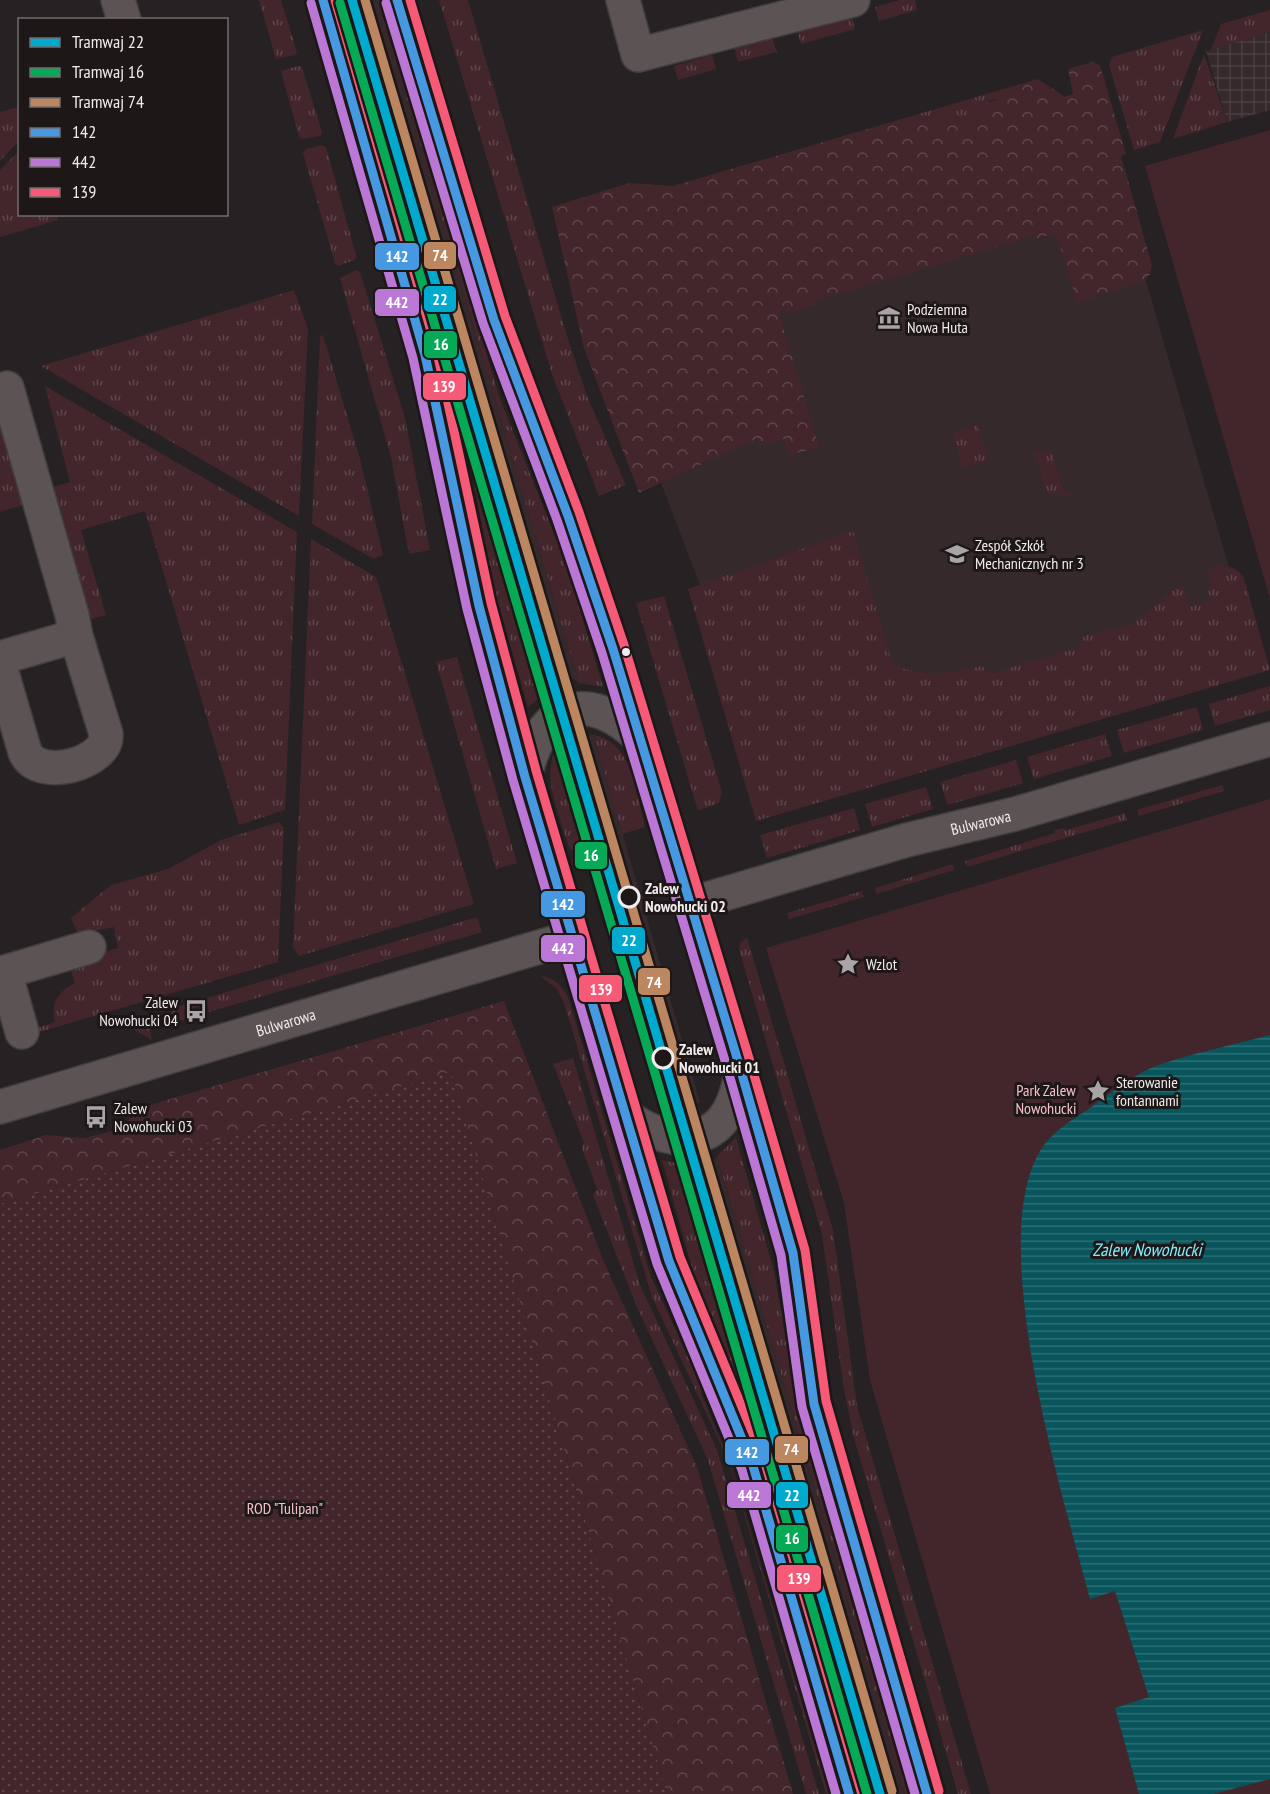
<svg xmlns="http://www.w3.org/2000/svg" width="1270" height="1794" font-family="'PT Sans Narrow',sans-serif">
<style>
.built{fill:#36292b}
.industrial{fill:url(#industrial-grid)}
.grass{fill:url(#grass-tufts)}
.forest{fill:url(#forest-crowns)}
.park{fill:#42262c}
.garden{fill:url(#garden-dots)}
.water{fill:url(#water-rules)}
.lines{fill:none;stroke-linecap:round;stroke-linejoin:round}
.minor-casing{stroke:#413e3f;stroke-width:36}
.tertiary-casing{stroke:#413e3f;stroke-width:36}
.minor{stroke:#5b5354;stroke-width:33}
.tertiary{stroke:#5b5354;stroke-width:33}
.bus-1-casing{stroke:#1d1718;stroke-width:14}
.bus-2-casing{stroke:#1d1718;stroke-width:14}
.bus-3-casing{stroke:#1d1718;stroke-width:14}
.bus-1{stroke:#4699e1;stroke-width:9}
.bus-2{stroke:#ba77d6;stroke-width:9}
.bus-3{stroke:#f75a77;stroke-width:9}
.tram-1-casing{stroke:#1d1718;stroke-width:14}
.tram-2-casing{stroke:#1d1718;stroke-width:14}
.tram-3-casing{stroke:#1d1718;stroke-width:14}
.tram-1{stroke:#00a9ce;stroke-width:9}
.tram-2{stroke:#06aa56;stroke-width:9}
.tram-3{stroke:#bb8660;stroke-width:9}
.bus-dot{fill:#f0ebec;stroke:#1d1718;stroke-width:2}
.stop-dot{fill:#1d1718;stroke:#f0ebec;stroke-width:3}
.labels{text-anchor:middle;dominant-baseline:central;stroke-width:6;stroke-linejoin:round;paint-order:stroke}
.poi-label{font-size:16px;fill:#f0ebec;stroke:#1d1718;text-anchor:start}
.street-label{font-size:16px;fill:#f0ebec;stroke:#1d1718}
.stop-label{font-size:16px;font-weight:bold;fill:#f0ebec;stroke:#1d1718;text-anchor:start}
.park-label{font-size:16px;fill:#f6c2c9;stroke:#1d1718}
.water-label{font-size:18px;font-style:italic;fill:#81edfb;stroke:#1d1718}
.line-badge{stroke:#1d1718;stroke-width:2}
.badge-label{font-size:16px;text-anchor:middle;font-weight:bold;fill:#fff}
</style>
<defs>
<pattern id="industrial-grid" width="8" height="8" patternUnits="userSpaceOnUse" patternTransform="scale(1.5)"><rect width="8" height="8" fill="#36292b"/><path d="M0 4h8M4 0v8" fill="none" stroke="#4a3e40"/></pattern>
<pattern id="grass-tufts" width="24" height="20" patternUnits="userSpaceOnUse" patternTransform="scale(1.5)"><rect width="24" height="20" fill="#42262c"/><path d="M3 7l-1-3M5 7V3M7 7l1-3M15 17l-1-3M17 17v-4M19 17l1-3" fill="none" stroke="#5e464b"/></pattern>
<pattern id="forest-crowns" width="20" height="18" patternUnits="userSpaceOnUse" patternTransform="scale(1.5)"><rect width="20" height="18" fill="#42262c"/><path d="M2 6a3 3 0 1 1 6 0M12 15a3 3 0 1 1 6 0" fill="none" stroke="#5e464b"/></pattern>
<pattern id="garden-dots" width="8" height="8" patternUnits="userSpaceOnUse" patternTransform="scale(1.5)"><rect width="8" height="8" fill="#42262c"/><path d="M2 2h.1M6 6h.1" fill="none" stroke="#5e464b" stroke-width="1.8" stroke-linecap="round"/></pattern>
<pattern id="water-rules" width="6" height="5" patternUnits="userSpaceOnUse" patternTransform="scale(1.5)"><rect width="6" height="5" fill="#09555d"/><path d="M0 2.5h6" fill="none" stroke="#2d6e74"/></pattern>
</defs>
<rect width="100%" height="100%" fill="#262122"/>
<path class="built" d="M343,0H377L579,683L574,679L548,687L547,691Z
M1114,170L1251,644L777,785L654,465L753,289Z
M585,735H594L700,1102L671,1111L562,744Z
M717,1156L905,1794H871L686,1165L690,1168L715,1160Z"/>
<path class="industrial" d="M1270,32V110L1227,122L1206,51Z"/>
<path class="grass" d="M259,0H281L297,52L295,55L276,59Z
M340,0H343L547,691L528,707L493,584L461,414Z
M377,0H382L499,396L566,564L603,687L579,683Z
M439,0H468L567,336L587,396L626,485L599,496L552,374Z
M900,0H915L917,10L879,21L875,7Z
M1270,10V32L1211,50L1221,24Z
M851,14L855,29L801,44L797,30Z
M1203,30L1160,142L1134,150L1109,65L1112,57Z
M772,38L777,52L738,62L734,48Z
M1204,54L1227,122L1173,139Z
M712,55L716,69L678,80L674,66Z
M298,66L302,67L322,132L320,136L302,139L299,137L281,71Z
M1024,83C1016,96 1004,100 989,100L981,118L975,121L967,117L947,126L934,120H898Z
M19,107V141L0,161V112Z
M322,145L326,147L356,255L355,260L338,266L335,263L303,153L306,149Z
M19,151L20,214L57,215L58,220L0,237V170Z
M356,270L360,272L405,418L430,550L409,554L391,457L340,278Z
M294,290L308,329L299,516L41,366Z
M323,335L360,459L383,555L374,559L312,524L320,336Z
M45,386L297,532L285,810L239,825L145,511L81,530L106,615L85,621L46,489L70,482Z
M0,419L30,503L0,512Z
M978,425L988,460L963,468L953,433Z
M1051,450L1063,491L1069,489L1072,496L1047,493L1035,454Z
M853,531L893,665C925,677 950,674 982,666L989,674L1078,648L1084,636L1133,624L1173,590L1183,586L1190,607L1211,600L1207,588L1212,586L1206,569C1222,564 1234,563 1244,578L1270,670L756,821L688,589Z
M311,539L376,577L474,904L299,956L293,947Z
M664,596L722,792L719,803L698,811L636,603Z
M457,657L517,863L496,869L436,662Z
M1270,686V710L1215,726L1209,704Z
M1197,707L1203,730L1124,753L1117,730Z
M1105,734L1112,756L1034,779L1027,757Z
M594,735C633,742 636,794 645,827L622,834Z
M562,744L591,843L570,850C562,821 535,766 562,744Z
M1016,760L1023,783L948,805L940,782Z
M1222,785L1224,791L1139,816L1137,810Z
M926,787L933,809L872,827L865,804Z
M854,808L860,830L767,858L760,835Z
M1125,813L1127,820L967,867L965,861L1055,833V830L1065,828L1066,830Z
M279,822L284,828L278,962L36,1033L34,1029L55,1022C50,1003 58,992 75,983L68,962L118,948L114,927L78,934L71,918L111,885L168,869L221,840Z
M953,864L954,870L876,894L875,888Z
M862,891L864,897L789,919L787,913Z
M477,917L482,932L209,1012L207,1004L184,1011L186,1019L174,1023L170,1009Z
M747,937L833,1230L857,1406L971,1794H958L854,1438L844,1390L822,1234L739,949L740,943Z
M540,976C554,977 564,987 569,1000L651,1277L703,1390L701,1394L729,1460L829,1794H826L729,1462L652,1297L564,1003L556,988Z
M161,1011L164,1025L150,1029L152,1040L122,1023Z
M573,1058L640,1285L717,1450L819,1794H806L708,1460L636,1305L593,1195L597,1189L582,1149L584,1143L553,1064Z
M736,1138L774,1271L800,1420L910,1794H905L717,1156Z
M662,1160L686,1165L871,1794H866L760,1436L700,1296Z"/>
<path class="forest" d="M1093,62L1100,65L1126,154L1121,156L1152,265L1150,274L1143,282L1077,302L1056,233L1036,239L1034,236L812,302L813,305L790,312L778,310L819,447L790,455L784,439L765,444L756,439L639,493L584,348L552,207L629,183L673,186L898,120H934L947,126L967,117L975,121L981,118L978,107C994,97 1012,101 1024,83L1038,79L1065,97L1073,94L1068,69Z
M504,1001L604,1262L697,1467L793,1794H667L451,1072L0,1204V1150L46,1135L84,1138L117,1130L143,1107Z"/>
<path class="park" d="M1270,130V599L1145,166Z
M1270,799V1794H990L870,1380L844,1203L766,948Z"/>
<path class="garden" d="M451,1072L667,1794H0V1204Z"/>
<path class="water" d="M1270,1035V1779L1213,1794H1139L1115,1708L1149,1697L1115,1591L1090,1599C1063,1496 985,1244 1040,1151C1051,1133 1070,1121 1087,1110C1110,1094 1131,1076 1156,1066C1193,1053 1233,1045 1270,1035Z"/>
<g class="lines">
<g class="minor-casing">
<path id="minor" d="M118,0L124,20
M623,0L638,55L853,0
M0,391L7,388L72,615L76,636L106,734C109,763 38,783 25,752L0,666
M0,658L76,636
M5,972L89,947
M0,974L5,972L22,1032"/>
</g>
<g class="tertiary-casing">
<g id="tertiary">
<path d="M323,0L425,355L479,606L525,777L669,1261L753,1466L849,1794"/>
<path d="M397,0L494,320L568,516L613,649L741,1071L793,1253L814,1404L927,1794"/>
<path d="M525,777C540,706 586,686 640,738"/>
<path id="s1" d="M690,904L907,840L1015,814L1270,739"/>
<path id="s2" d="M0,1107L573,937"/>
<path d="M625,1115C680,1156 732,1143 741,1071"/>
</g>
</g>
<use href="#minor" class="minor"/>
<use href="#tertiary" class="tertiary"/>
<g class="bus-1-casing">
<path id="bus-1" d="M323,0L425,355L479,606L525,777L669,1261L753,1466L849,1794
M397,0L494,320L568,516L613,649L741,1071L793,1253L814,1404L927,1794"/>
</g>
<g class="bus-2-casing">
<path id="bus-2" d="M311,3L413,358L467,609L513,780L657,1264L742,1470L836,1794
M386,3L483,323L557,520L602,653L729,1074L781,1255L802,1407L915,1794"/>
</g>
<g class="bus-3-casing">
<path id="bus-3" d="M335,0L437,352L491,603L537,774L680,1257L765,1463L861,1791
M410,0L505,316L579,512L624,645L752,1068L805,1250L826,1401L939,1791"/>
</g>
<use href="#bus-1" class="bus-1"/>
<use href="#bus-2" class="bus-2"/>
<use href="#bus-3" class="bus-3"/>
<g class="tram-1-casing">
<path id="tram-1" d="M352,0L880,1794"/>
</g>
<g class="tram-2-casing">
<path id="tram-2" d="M340,3L867,1794"/>
</g>
<g class="tram-3-casing">
<path id="tram-3" d="M365,0L892,1791"/>
</g>
<use href="#tram-1" class="tram-1"/>
<use href="#tram-2" class="tram-2"/>
<use href="#tram-3" class="tram-3"/>
</g>
<defs>
<g id="museum-bare" transform="scale(1.8)"><path d="M0-6L6-3V-2H-6V-3ZM-5-1h2V3h-2ZM-1-1h2V3h-2ZM3-1h2V3H3ZM-6 4H6V6H-6Z" fill="#a9a4a5" stroke="#1d1718" stroke-width="2.5" paint-order="stroke"/></g>
<g id="school-bare" transform="scale(1.8)"><path d="M0-5L7-2L0 1L-7-2ZM-4 1L0 2.5L4 1V4Q0 6-4 4Z" fill="#a9a4a5" stroke="#1d1718" stroke-width="2.5" paint-order="stroke"/></g>
<g id="sight-bare" transform="scale(1.8)"><path d="M0-6L1.8-2.2L6-1.7L2.9 1.2L3.7 5.4L0 3.3L-3.7 5.4L-2.9 1.2L-6-1.7L-1.8-2.2Z" fill="#a9a4a5" stroke="#1d1718" stroke-width="2.5" paint-order="stroke"/></g>
<g id="bus-bare" transform="scale(1.8)"><path d="M-5-6H5V4H4V6H2V4H-2V6H-4V4H-5ZM-3.5-4V0h7V-4ZM-3.5 1.2v1.5H-2V1.2ZM2 1.2v1.5H3.5V1.2Z" fill="#a9a4a5" stroke="#1d1718" stroke-width="2.5" paint-order="stroke"/></g>
</defs>
<g fill-rule="evenodd">
<use href="#museum-bare" x="889" y="318"/>
<use href="#school-bare" x="957" y="554"/>
<use href="#sight-bare" x="848" y="964"/>
<use href="#bus-bare" x="196" y="1011"/>
<use href="#sight-bare" x="1098" y="1091"/>
<use href="#bus-bare" x="96" y="1117"/>
</g>
<circle class="bus-dot" cx="626" cy="652" r="5"/>
<g class="stop-dot">
<circle cx="629" cy="897" r="10"/>
<circle cx="663" cy="1058" r="10"/>
</g>
<g class="labels">
<g class="poi-label">
<text x="907" y="309">Podziemna<tspan x="907" dy="18">Nowa Huta</tspan></text>
<text x="975" y="545">Zespół Szkół<tspan x="975" dy="18">Mechanicznych nr 3</tspan></text>
<text x="866" y="964">Wzlot</text>
<text x="178" y="1002" text-anchor="end">Zalew<tspan x="178" dy="18">Nowohucki 04</tspan></text>
<text x="1116" y="1082">Sterowanie<tspan x="1116" dy="18">fontannami</tspan></text>
<text x="114" y="1108">Zalew<tspan x="114" dy="18">Nowohucki 03</tspan></text>
</g>
<g class="street-label">
<text stroke="none"><textPath href="#s1" startOffset="302">Bulwarowa</textPath></text>
<text stroke="none"><textPath href="#s2" startOffset="298">Bulwarowa</textPath></text>
</g>
<g class="stop-label">
<text x="645" y="888">Zalew<tspan x="645" dy="18">Nowohucki 02</tspan></text>
<text x="679" y="1049">Zalew<tspan x="679" dy="18">Nowohucki 01</tspan></text>
</g>
<g class="park-label">
<text x="1046" y="1090">Park Zalew<tspan x="1046" dy="18">Nowohucki</tspan></text>
<text x="285" y="1508">ROD "Tulipan"</text>
</g>
<g class="water-label">
<text x="1147" y="1249">Zalew Nowohucki</text>
</g>
</g>
<g class="line-badge">
<rect x="423" y="241" width="34" height="29" rx="6" fill="#bb8660"/>
<rect x="374" y="242" width="46" height="29" rx="6" fill="#4699e1"/>
<rect x="423" y="285" width="34" height="28" rx="6" fill="#00a9ce"/>
<rect x="374" y="288" width="46" height="29" rx="6" fill="#ba77d6"/>
<rect x="423" y="330" width="35" height="29" rx="6" fill="#06aa56"/>
<rect x="422" y="372" width="45" height="29" rx="6" fill="#f75a77"/>
<rect x="574" y="841" width="34" height="29" rx="6" fill="#06aa56"/>
<rect x="540" y="890" width="46" height="28" rx="6" fill="#4699e1"/>
<rect x="611" y="926" width="35" height="29" rx="6" fill="#00a9ce"/>
<rect x="540" y="934" width="46" height="29" rx="6" fill="#ba77d6"/>
<rect x="637" y="967" width="34" height="29" rx="6" fill="#bb8660"/>
<rect x="578" y="974" width="45" height="29" rx="6" fill="#f75a77"/>
<rect x="774" y="1435" width="35" height="29" rx="6" fill="#bb8660"/>
<rect x="724" y="1438" width="46" height="28" rx="6" fill="#4699e1"/>
<rect x="726" y="1481" width="46" height="28" rx="6" fill="#ba77d6"/>
<rect x="775" y="1481" width="34" height="28" rx="6" fill="#00a9ce"/>
<rect x="775" y="1524" width="34" height="29" rx="6" fill="#06aa56"/>
<rect x="776" y="1564" width="46" height="29" rx="6" fill="#f75a77"/>
</g>
<g class="badge-label">
<text x="440" y="261">74</text>
<text x="397" y="262">142</text>
<text x="440" y="305">22</text>
<text x="397" y="308">442</text>
<text x="441" y="350">16</text>
<text x="444" y="392">139</text>
<text x="591" y="861">16</text>
<text x="563" y="910">142</text>
<text x="629" y="946">22</text>
<text x="563" y="954">442</text>
<text x="654" y="988">74</text>
<text x="601" y="995">139</text>
<text x="791" y="1455">74</text>
<text x="747" y="1458">142</text>
<text x="749" y="1501">442</text>
<text x="792" y="1501">22</text>
<text x="792" y="1544">16</text>
<text x="799" y="1584">139</text>
</g>
<rect x="18" y="18" width="210" height="198" fill="#1d1718" stroke="#716c6d" stroke-width="1.5"/>
<rect x="30" y="38" width="30" height="9" fill="#00a9ce" stroke="#716c6d" stroke-width="1.5"/>
<text x="72" y="48" font-size="18" fill="#f0ebec">Tramwaj 22</text>
<rect x="30" y="68" width="30" height="9" fill="#06aa56" stroke="#716c6d" stroke-width="1.5"/>
<text x="72" y="78" font-size="18" fill="#f0ebec">Tramwaj 16</text>
<rect x="30" y="98" width="30" height="9" fill="#bb8660" stroke="#716c6d" stroke-width="1.5"/>
<text x="72" y="108" font-size="18" fill="#f0ebec">Tramwaj 74</text>
<rect x="30" y="128" width="30" height="9" fill="#4699e1" stroke="#716c6d" stroke-width="1.5"/>
<text x="72" y="138" font-size="18" fill="#f0ebec">142</text>
<rect x="30" y="158" width="30" height="9" fill="#ba77d6" stroke="#716c6d" stroke-width="1.5"/>
<text x="72" y="168" font-size="18" fill="#f0ebec">442</text>
<rect x="30" y="188" width="30" height="9" fill="#f75a77" stroke="#716c6d" stroke-width="1.5"/>
<text x="72" y="198" font-size="18" fill="#f0ebec">139</text>
</svg>
